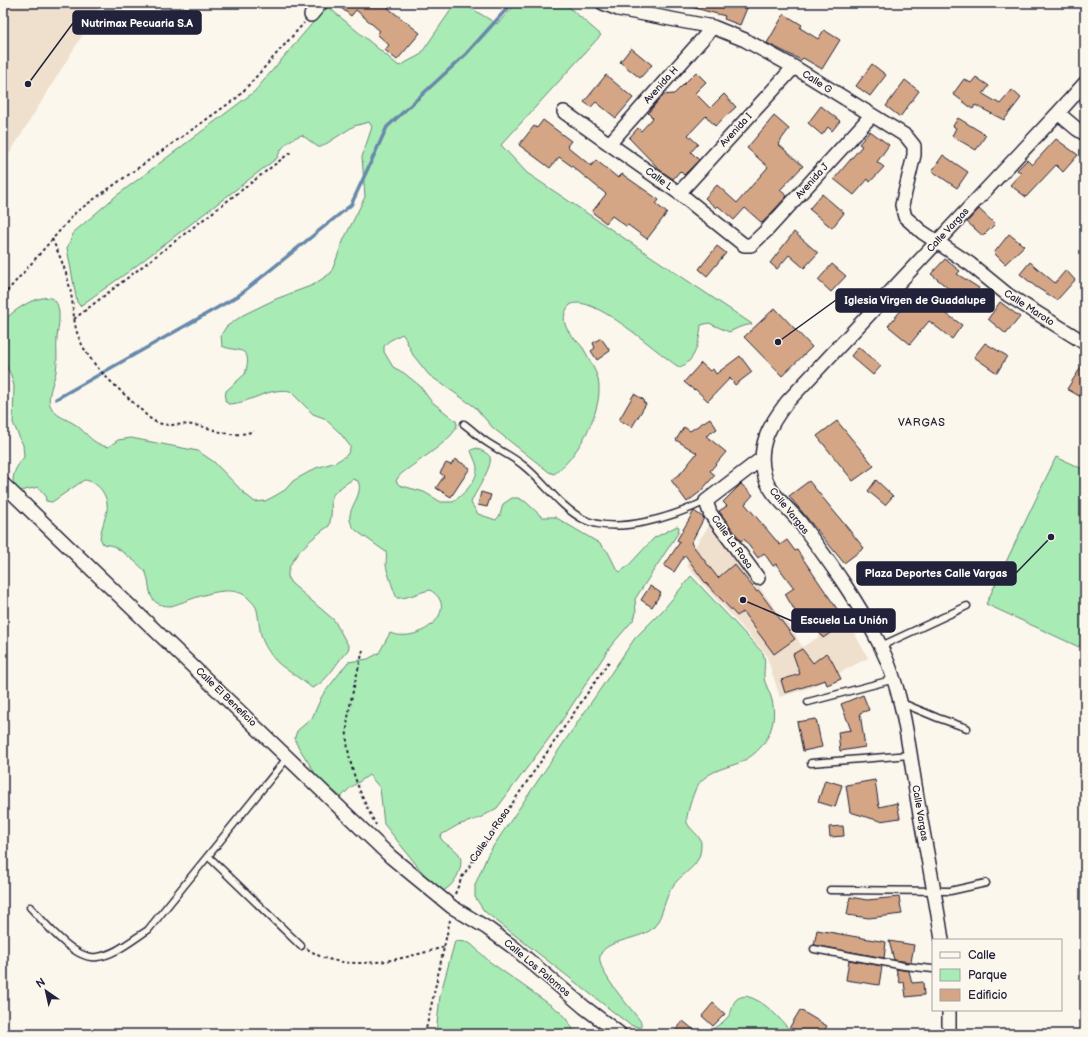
<svg xmlns="http://www.w3.org/2000/svg" width="1088" height="1037" font-family="'Balsamiq Sans',sans-serif">
<style>
.built{fill:#efdfcd}
.green{fill:#a9ebb4;stroke:#668678}
.lines{fill:none;stroke-linecap:round;stroke-linejoin:round}
.stream{stroke:#6889ab;stroke-width:3.5}
.building{fill:#d4a685;stroke:#22223b}
.service-casing{stroke:#22223b;stroke-width:9}
.minor-casing{stroke:#22223b;stroke-width:16}
.path{stroke:#22223b;stroke-width:2;stroke-dasharray:3 3;stroke-linecap:butt}
.service{stroke:#fbf7ec;stroke-width:6}
.minor{stroke:#fbf7ec;stroke-width:13}
.labels{text-anchor:middle;dominant-baseline:central;stroke-width:3;stroke-linejoin:round;paint-order:stroke}
.street-label{font-size:10px;fill:#22223b;stroke:#fbf7ec}
.neighbourhood-label{font-size:11px;letter-spacing:1px;fill:#22223b;stroke:#fbf7ec}
.leader{fill:none;stroke:#22223b;stroke-width:1.5}
.callout-dot{fill:#22223b;stroke:#fbf7ec;stroke-width:1.5}
.callout{fill:#22223b;stroke:#22223b;stroke-width:1.5}
.callout-label{font-size:11px;text-anchor:middle;font-weight:bold;fill:#fff}
</style>
<rect width="100%" height="100%" fill="#fbf7ec"/>
<filter id="ink" filterUnits="userSpaceOnUse"><feTurbulence type="fractalNoise" baseFrequency=".025" numOctaves="2"/><feDisplacementMap in="SourceGraphic" scale="8" xChannelSelector="R" yChannelSelector="G"/><feConvolveMatrix kernelMatrix="1 2 1 2 8 2 1 2 1" color-interpolation-filters="sRGB"/></filter>
<g filter="url(#ink)">
<path class="built" d="M3,3H102L3,164Z
M711,523L754,581L794,632L802,647L847,620L868,658L812,687L780,697L766,654L687,566L688,557Z"/>
<path class="green" d="M517,3H564L601,35L501,145L527,173L752,324L740,327L729,332L709,323L701,325C700,339 695,364 679,367C660,356 592,291 570,305C565,310 563,317 565,324C567,333 578,341 583,348C588,356 592,365 596,373C609,402 578,458 554,474L549,472L493,428L475,407L429,375L413,355L404,336L402,334L389,341L384,346V352L393,367L404,373L420,386L431,401L456,421L457,424C457,439 410,465 399,476L396,481L399,485L424,492L441,502H453C462,495 477,482 477,469C477,462 472,456 471,450L477,448C481,451 488,453 490,457C493,466 476,491 472,500L471,503L478,514L496,520L500,515L503,504L512,498H518L526,502L542,517H555L599,543L608,552L616,568L620,572L628,566L654,538L677,526L679,527L678,533L635,599L636,613L634,619L610,647L559,725L497,808L480,818L458,825L441,835L440,837C445,846 454,847 459,854C466,865 453,891 438,892L384,824L380,788L369,775L350,788L341,797L318,778L296,743L295,737L297,731L312,718L322,696L348,662L368,659L379,653L390,633C420,645 462,609 430,590C419,592 407,599 397,598C395,595 386,568 386,565C386,560 387,557 386,552C377,545 367,539 358,532C336,514 366,499 358,481L353,479C319,501 337,496 329,526C315,535 277,566 291,583L334,620L349,647L348,650C337,661 327,683 312,688C301,678 279,667 272,656C258,637 261,631 257,610C256,606 253,603 250,600C233,579 192,600 171,606C145,606 152,588 146,573C144,568 121,550 115,547C112,545 107,545 103,544L100,538C101,529 105,520 107,510C109,496 98,481 84,480L52,502L46,501L45,495L38,487L21,491L16,490C9,478 16,467 24,457L23,445L13,423L14,386L11,375L3,360V321C14,311 27,301 42,298C66,293 58,326 57,338C56,349 58,361 56,372C54,381 47,396 50,405C55,417 66,418 76,425C88,434 92,444 108,447L118,440L131,438L198,451L214,462L245,494L255,502L265,501L273,497L285,490L293,481L316,468L336,462L347,455L350,449V446L340,433L324,418L313,414L290,391C267,387 250,404 228,404L225,400L226,391L245,374C254,344 237,353 222,346L221,335L226,327L243,315L276,299L313,285L331,273L344,239L365,197L362,157L372,127L369,122L354,126L321,147H318L302,135C289,139 282,146 277,158L128,272L80,306L77,302L67,248L74,232L116,196L254,92L327,6L399,66L420,55L453,7H469L497,24Z
M1056,457L1085,470V634L1079,647L986,604Z
M691,576L763,653C767,664 762,672 765,682C768,690 772,697 773,705C777,731 761,755 736,764C721,769 704,773 696,788C693,794 685,818 687,823C691,831 702,836 701,845C701,868 683,871 673,886C664,898 664,915 654,927C643,940 604,939 600,956C596,971 632,1009 641,1022V1028L630,1025L484,911L475,897V885L488,854L635,638L664,609Z
M455,941L466,942L471,944L490,962L559,1011L567,1020L576,1034H436L440,996Z
M746,996C766,1001 780,1019 793,1034H708C713,1027 722,1024 727,1018C736,1008 729,998 746,996Z"/>
<g class="lines">
<path class="stream" d="M56,399L238,296L351,205L387,127L466,54L512,3"/>
</g>
<path class="building" d="M335,3H392L388,8L420,33L397,60L385,50L389,45L377,34L380,31L356,10L351,16Z
M687,3H749L740,25L724,19L725,16L687,6Z
M784,14L802,25L800,28L818,39L824,30L840,40L822,69L803,58L801,60L767,43Z
M631,48L652,65L640,78L620,62Z
M872,64L886,75L870,96L856,86Z
M696,72L706,82L695,93L710,108L724,94L736,107L715,126L706,116L688,135L698,144L691,152L699,160L684,175L680,171L673,179L661,171L629,138L638,128L641,131L653,118L648,113L663,95L674,94Z
M606,75L633,98L616,118L596,102L591,107L584,102Z
M976,77L989,86L983,94L1000,104L1012,90L1021,98L1004,120L975,105L973,109L953,94L964,79L971,83Z
M905,80L919,91L900,117L886,106Z
M821,106L840,121L832,131L828,127L822,135L808,123Z
M774,116L789,129L778,144L803,166L780,190L787,196L762,223L745,208L734,220L718,206L716,208L705,198L717,185L737,203L768,167L747,148Z
M958,118L986,135L976,150L952,136L956,128L953,126Z
M543,120L571,141L567,146L591,166L596,160L618,178L622,174L659,200L656,204L667,213L647,239L628,225L626,226L612,216L606,223L592,212L606,194L573,167L559,157L550,168L519,145L534,126L537,128Z
M870,131L889,145L877,162L884,167L870,182L868,179L854,195L834,179L862,146L859,144Z
M1056,139L1078,155L1063,172L1056,165L1026,197L1010,185L1021,173L1017,170L1027,160L1032,165Z
M943,155L968,172L957,188L932,171Z
M822,194L844,213L832,228L809,209Z
M979,209L995,224L983,236L967,222Z
M794,232L818,253L804,268L789,255L777,269L770,263Z
M1009,234L1024,246L1005,264L994,253Z
M717,246L726,253L707,276L699,269Z
M945,259L960,271L957,274L979,288L967,304L931,274Z
M1030,262L1055,283L1066,270L1075,280L1057,300L1036,287L1020,274Z
M832,264L846,276L831,292L818,280Z
M916,292L962,325L952,339L929,321L910,344L888,326Z
M1000,302L1020,317L1006,334L988,319Z
M775,308L812,347L782,376L744,337Z
M601,338L610,351L597,360L591,351L595,348L593,343Z
M985,343L1007,356L997,373L974,357Z
M858,347L881,366L873,375L851,356Z
M740,356L752,372L735,385L730,378L708,401L695,389L694,390L684,382L701,363L710,371L713,369L716,374Z
M1085,361V391L1081,397L1067,389Z
M634,394L644,400L643,402L646,404L632,427L619,420Z
M710,418L717,429L706,436L726,452L710,471L715,475L700,492L687,502L671,480L681,473L697,453L676,440L684,427L690,431Z
M837,421L874,466L853,481L817,436Z
M455,459L470,468L451,497L436,488L444,476L440,473L446,463L451,465Z
M876,480L893,496L885,505L868,491Z
M809,481L864,548L844,563L789,496Z
M741,484L753,495L745,504L752,512L780,545L787,540L795,551L797,550L846,622L823,638L805,611L798,616L785,594L794,588L776,564L773,566L764,553L758,558L744,539L741,541L738,537L719,511L727,506L723,502Z
M481,492L491,495L487,507L478,505Z
M694,511L704,518L691,543L718,578L734,564L757,592L759,591L795,639L774,654L743,612L737,616L704,581L685,555L674,572L664,566L680,542L677,540Z
M650,586L661,593L652,607L641,600Z
M802,649L813,663L826,653L831,659L841,679L827,685L825,680L785,693L781,680L800,674L793,654Z
M863,695L869,710L860,713L865,747L840,751L838,732L851,730L841,704Z
M816,719L822,747L803,751L797,722Z
M825,780L842,785L835,807L818,802Z
M875,780L879,807L897,803L900,818L880,821L850,812L846,785Z
M843,826L844,836L830,837L829,827Z
M850,897L867,900L899,897L902,914L869,918L847,915Z
M817,930L886,942L884,958L814,945Z
M889,941L914,945L911,962L894,960Z
M849,960L882,966L879,985L846,980Z
M896,969L909,971L912,983L923,982L924,995L906,997L904,982L900,983Z
M713,1003L725,1014L713,1026L702,1016Z
M800,1010L827,1026L822,1034H795L788,1030Z
M683,1021L699,1034H673Z"/>
<g class="lines">
<g class="service-casing">
<path id="service" d="M464,424C471,429 478,436 485,441C498,450 512,456 524,466C544,482 560,507 583,519C616,536 675,516 706,501
M881,646L967,606
M808,702L895,679
M902,703L938,718L967,728
M811,763L910,755
M208,856L301,946
M830,890L950,891L986,883
M30,907C44,922 75,961 97,957C115,955 132,940 148,930L288,757
M814,949L904,966L933,969"/>
</g>
<g class="minor-casing">
<path id="minor" d="M603,3L618,9L713,27L745,40L794,67L906,136L914,146V155L902,205L905,217L922,232L970,264L1008,295L1085,343
M311,15L321,3
M564,112L679,193L744,245H751L766,231L871,116
M1058,113L1077,129L1085,134
M610,143L713,27
M679,193L794,67
M3,484L391,857L452,907L487,928L513,947L584,1007L620,1034
M758,578L710,513L706,501L761,459
M942,940C935,892 925,845 917,797C908,745 904,693 880,645C858,601 829,561 799,521C787,506 768,493 764,473C757,445 771,423 787,402L1058,113L1085,83
M949,1010V1034"/>
</g>
<path class="path" d="M52,239C60,256 68,275 71,294C74,308 73,324 79,338C90,366 117,387 138,407C143,411 148,418 154,421C167,428 180,423 193,425C218,428 227,440 254,431
M3,296L76,212L238,97L304,23
M74,319L291,152
M363,650C357,675 345,716 347,741C350,771 362,799 376,825
M455,894L462,877L610,660
M307,949C313,952 318,956 324,958C363,970 406,958 444,947
M425,1034L450,920"/>
<use href="#service" class="service"/>
<use href="#minor" class="minor"/>
</g>
</g>
<g class="labels">
<g class="street-label">
<text transform="translate(817 82) rotate(33)">Calle G</text>
<text transform="translate(661 85) rotate(-48)">Avenida H</text>
<text transform="translate(736 130) rotate(-47)">Avenida I</text>
<text transform="translate(659 179) rotate(36)">Calle L</text>
<text transform="translate(812 181) rotate(-48)">Avenida J</text>
<text transform="translate(948 230) rotate(-47)">Calle Vargas</text>
<text transform="translate(1029 308) rotate(33)">Calle Maroto</text>
<text transform="translate(789 511) rotate(51)">Calle Vargas</text>
<text transform="translate(732 542) rotate(54)">Calle La Rosa</text>
<text transform="translate(226 697) rotate(44)">Calle El Beneficio</text>
<text transform="translate(920 813) rotate(80)">Calle Vargas</text>
<text transform="translate(490 835) rotate(-56)">Calle La Rosa</text>
<text transform="translate(537 968) rotate(40)">Calle Los Palomos</text>
</g>
<g class="neighbourhood-label">
<text x="922" y="422">VARGAS</text>
</g>
</g>
<path class="leader" d="M28 84L73 23M778 342L836 300M1051 537L1016 573M743 600L792 621"/>
<g class="callout-dot">
<circle cx="28" cy="84" r="4"/>
<circle cx="778" cy="342" r="4"/>
<circle cx="1051" cy="537" r="4"/>
<circle cx="743" cy="600" r="4"/>
</g>
<g class="callout">
<rect x="73" y="11" width="128" height="23" rx="4"/>
<rect x="836" y="289" width="158" height="23" rx="4"/>
<rect x="857" y="562" width="159" height="23" rx="4"/>
<rect x="792" y="609" width="103" height="23" rx="4"/>
</g>
<g class="callout-label">
<text x="137" y="27">Nutrimax Pecuaria S.A</text>
<text x="915" y="304">Iglesia Virgen de Guadalupe</text>
<text x="936" y="577">Plaza Deportes Calle Vargas</text>
<text x="844" y="624">Escuela La Unión</text>
</g>
<rect width="1088" height="1037" fill="none" stroke="#fbf7ec" stroke-width="16"/>
<rect x="8" y="8" width="1072" height="1021" fill="none" stroke="#22223b" stroke-width="1.5" filter="url(#ink)"/>
<rect x="932" y="939" width="130" height="72" fill="#fbf7ec" stroke="#a4a2a5"/>
<rect x="940" y="952" width="20" height="6" fill="#fbf7ec" stroke="#a4a2a5"/>
<text x="968" y="959" font-size="12" fill="#22223b">Calle</text>
<rect x="940" y="969" width="20" height="12" fill="#a9ebb4" stroke="#a4a2a5"/>
<text x="968" y="979" font-size="12" fill="#22223b">Parque</text>
<rect x="940" y="989" width="20" height="12" fill="#d4a685" stroke="#a4a2a5"/>
<text x="968" y="999" font-size="12" fill="#22223b">Edificio</text>
<g transform="translate(46 991) rotate(326)" stroke="#fbf7ec" stroke-width="3" paint-order="stroke">
<path d="M0-3L7 15L0 10L-7 15Z" fill="#22223b"/>
<text y="-6" font-size="11" font-weight="bold" text-anchor="middle" fill="#22223b">N</text>
</g>
</svg>
